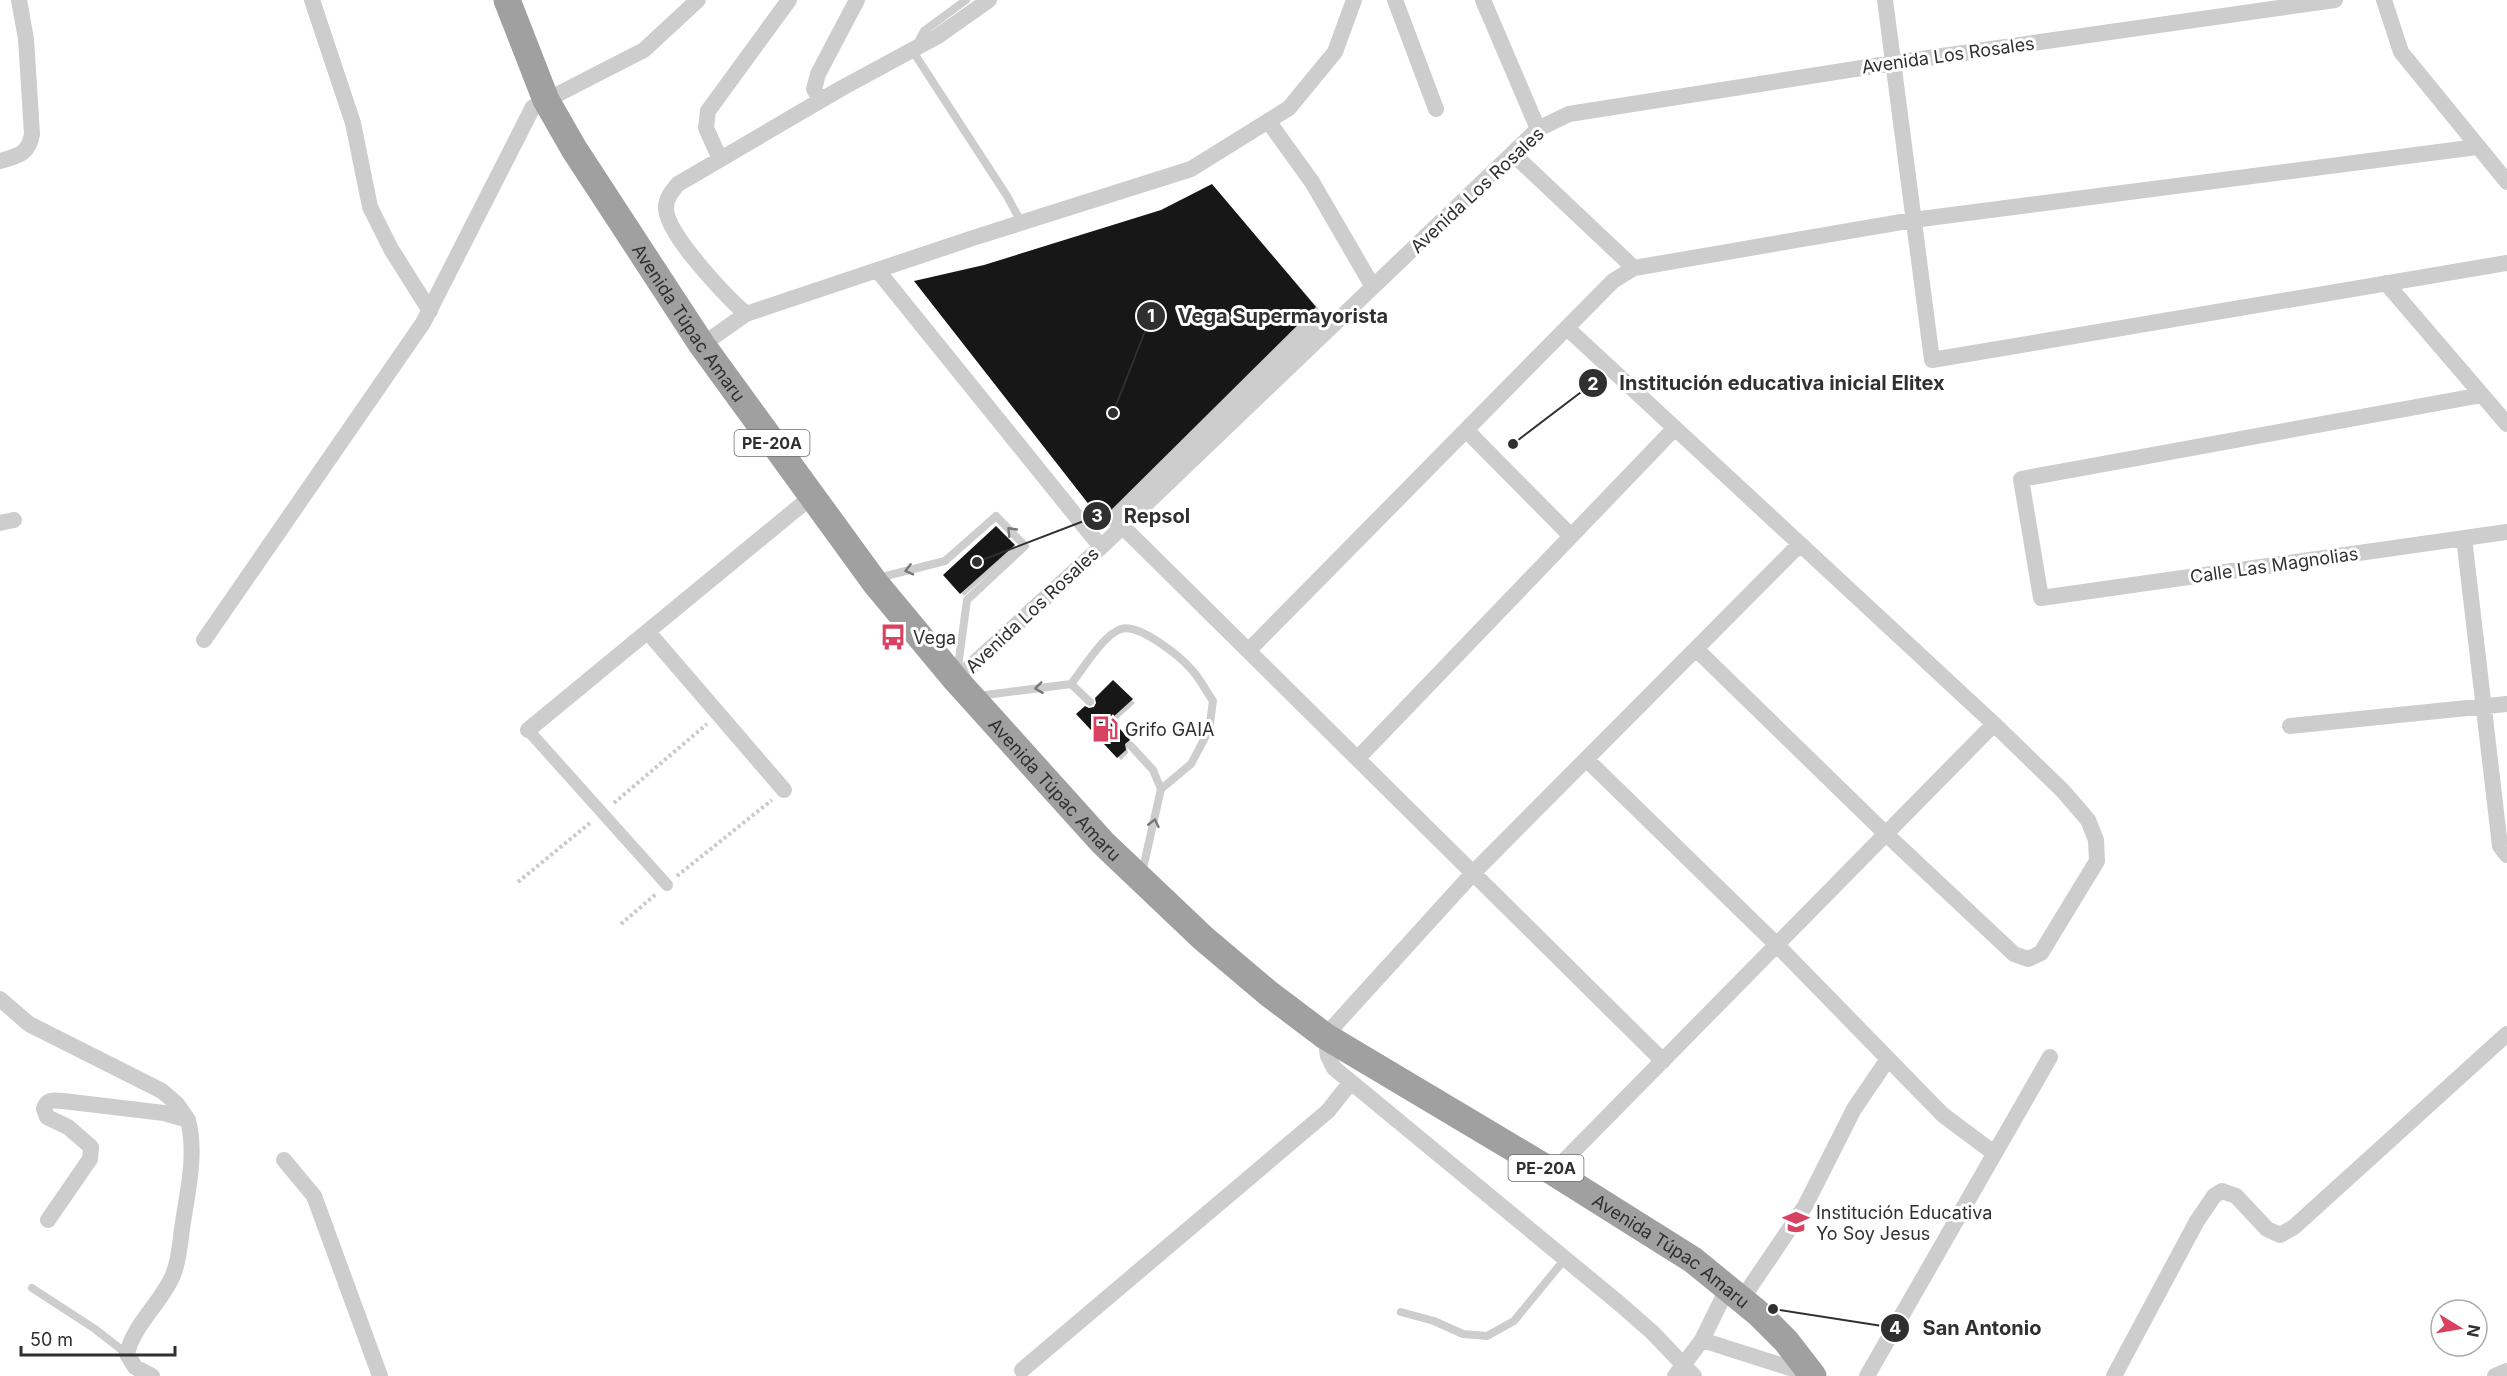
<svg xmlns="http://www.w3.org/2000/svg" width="2507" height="1376" font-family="Inter,sans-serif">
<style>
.shadow{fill:#0003}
.building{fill:#171717}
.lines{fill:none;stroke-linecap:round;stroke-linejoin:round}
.path{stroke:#cacaca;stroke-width:4;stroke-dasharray:3 3;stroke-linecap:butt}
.service{stroke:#cdcdcd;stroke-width:8}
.pedestrian{stroke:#cdcdcd;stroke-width:12}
.minor{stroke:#cdcdcd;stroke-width:16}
.trunk{stroke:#a0a0a0;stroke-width:27}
.oneway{stroke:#777}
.labels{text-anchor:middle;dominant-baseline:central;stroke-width:6;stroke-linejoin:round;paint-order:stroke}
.shield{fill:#fff;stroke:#6e6e6e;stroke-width:1.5}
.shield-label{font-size:16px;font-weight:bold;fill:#303030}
.street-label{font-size:18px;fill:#303030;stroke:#fff}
.poi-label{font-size:18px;fill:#303030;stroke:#fff;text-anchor:start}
.leader{fill:none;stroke:#303030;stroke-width:2}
.callout-dot{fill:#303030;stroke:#fff;stroke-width:2}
.mark-label{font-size:18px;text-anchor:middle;font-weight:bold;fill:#fff}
.callout-label{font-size:20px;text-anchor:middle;font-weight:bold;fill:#303030;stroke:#fff;stroke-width:6;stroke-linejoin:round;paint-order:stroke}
</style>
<rect width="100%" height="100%" fill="#fff"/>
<path class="shadow" d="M1225,200L1329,321L1116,533L1102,519L917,282L985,267Z
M996,528L1017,549L964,596L945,575Z
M1113,682L1135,703L1113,723L1132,743L1127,747L1128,753L1121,760L1078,715L1095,708Z"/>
<path class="building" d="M1212,184L1316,307L1101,520L914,281L984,265L1161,210Z
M996,526L1015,545L960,594L943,575Z
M1113,680L1133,699L1111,719L1130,740L1125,744L1126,750L1117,758L1076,714L1085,706L1089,708L1094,707L1096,703L1095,698Z"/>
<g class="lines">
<path class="path" d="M614,803L707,724
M677,876L772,800
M518,882L590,823
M621,924L656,894"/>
<path class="service" d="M921,45L919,40L924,31L966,0
M912,50L1007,196L1021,222
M878,578L945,561L996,516L1025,546L967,600L957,674
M1071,684C1083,669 1104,634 1121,629C1139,623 1181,657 1192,670C1200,679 1206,691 1213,701L1209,730L1191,764L1161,789
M978,696L1071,684L1090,702
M1131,746L1153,770L1161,789L1142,873
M32,1288L95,1329L127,1354
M1401,1312L1434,1321L1463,1334L1487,1336L1514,1321L1564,1260"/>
<path class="pedestrian" d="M528,730L667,885"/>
<path class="minor" d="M312,0L353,123L370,207L391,249L430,311
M1395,0L1436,109
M1483,0L1538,129
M1885,0L1932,360L2507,263
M2384,0L2401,52L2507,182
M820,100L814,89L818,74L857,0
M1268,121L1312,182L1373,287
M1513,154L1634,268
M720,159L706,128L708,111L789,0
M0,161C18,156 29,154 32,134L26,39L19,0
M878,271L1101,547
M2386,283L2507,424
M746,314C726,296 666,234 666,208C666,198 672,191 678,184L842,88L938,36L989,0
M1567,328L1994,724L2063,791L2088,820L2096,840L2097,861L2041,953L2028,959L2014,954L1886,834L1696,649
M702,345L746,314L973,238L1191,169L1289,108L1335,52L1354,0
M2482,395L2021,479L2041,598L2507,532
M1466,430L1571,536
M0,523L14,520
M1122,526L1663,1061
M2464,538L2500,846L2507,855
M648,632L784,790
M204,640L423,323L533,107L644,50L698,0
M1249,650L1613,281L1634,268L1913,220L2477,147
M956,680L1101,547L1538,129L1569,114L1893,63L2335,0
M2290,726L2507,704
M528,730L811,497
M1358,758L1675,428
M1586,759L1777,945L1943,1115L1994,1153
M0,999L29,1024L162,1091L177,1104L188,1120
M284,1160L314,1196L380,1376
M1553,1172L1994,724
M48,1220L90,1159L91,1147L68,1127L47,1117L44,1109C46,1099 54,1100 63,1101L164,1113L188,1120C197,1156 187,1193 182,1229C180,1244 179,1261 173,1275C162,1302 133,1325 127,1354L135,1367L152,1376
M1742,1299L1805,1206L1854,1109L1888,1059
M1702,1340L1728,1287
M1022,1370L1328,1111L1350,1083
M1675,1376L1702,1340L1812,1375
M1694,1376L1653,1333L1620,1304L1334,1068L1328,1056L1325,1036L1474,872L1800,544
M1867,1376L2050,1057
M2114,1376L2197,1221L2214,1196L2222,1191L2236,1196L2267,1229L2280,1235L2294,1227L2507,1034
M2495,1376L2507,1371"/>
<path class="trunk" id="s1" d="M507,0L546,100L574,149L702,345L876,584L956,680L1103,843L1203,938L1268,993L1325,1036L1553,1172L1693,1260L1758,1313L1786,1341L1813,1376"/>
</g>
<defs><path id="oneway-chevron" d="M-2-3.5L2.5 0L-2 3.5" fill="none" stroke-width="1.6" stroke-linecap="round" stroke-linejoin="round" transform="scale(1.5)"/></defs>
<g class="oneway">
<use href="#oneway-chevron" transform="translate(1011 531) rotate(-134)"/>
<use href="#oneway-chevron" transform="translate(909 570) rotate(166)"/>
<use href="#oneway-chevron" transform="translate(1039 688) rotate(173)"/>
<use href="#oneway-chevron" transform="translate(1154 823) rotate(-77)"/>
</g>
<defs>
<g id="bus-bare" transform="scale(2.07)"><path d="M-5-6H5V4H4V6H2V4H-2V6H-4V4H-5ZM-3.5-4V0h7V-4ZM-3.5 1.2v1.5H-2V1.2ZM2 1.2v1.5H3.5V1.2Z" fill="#d94161" stroke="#fff" stroke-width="2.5" paint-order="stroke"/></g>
<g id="fuel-bare" transform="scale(2.07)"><path d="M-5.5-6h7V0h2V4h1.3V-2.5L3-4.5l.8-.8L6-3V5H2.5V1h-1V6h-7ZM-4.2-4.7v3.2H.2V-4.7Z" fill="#d94161" stroke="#fff" stroke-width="2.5" paint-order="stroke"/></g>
<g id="school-bare" transform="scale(2.07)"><path d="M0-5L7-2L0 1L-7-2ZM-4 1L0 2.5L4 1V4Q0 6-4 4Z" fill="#d94161" stroke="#fff" stroke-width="2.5" paint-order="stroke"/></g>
</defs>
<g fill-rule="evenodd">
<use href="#bus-bare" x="893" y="637"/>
<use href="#fuel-bare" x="1105" y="729"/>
<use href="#school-bare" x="1796" y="1222"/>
</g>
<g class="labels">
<g class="shield">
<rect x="734.5" y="430" width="75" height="26" rx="4.5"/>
<rect x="1508.5" y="1155" width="75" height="26" rx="4.5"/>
</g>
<g class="shield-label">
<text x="772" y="443">PE-20A</text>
<text x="1546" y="1168">PE-20A</text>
</g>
<g class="street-label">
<text transform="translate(1948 55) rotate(-8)">Avenida Los Rosales</text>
<text transform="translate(1477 190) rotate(-43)">Avenida Los Rosales</text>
<text stroke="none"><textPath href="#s1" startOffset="372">Avenida Túpac Amaru</textPath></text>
<text transform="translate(2274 565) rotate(-8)">Calle Las Magnolias</text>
<text transform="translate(1032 610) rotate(-43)">Avenida Los Rosales</text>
<text stroke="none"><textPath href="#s1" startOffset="966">Avenida Túpac Amaru</textPath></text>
<text stroke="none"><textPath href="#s1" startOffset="1740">Avenida Túpac Amaru</textPath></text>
</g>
<g class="poi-label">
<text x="913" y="637">Vega</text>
<text x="1125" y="729">Grifo GAIA</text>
<text x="1816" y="1212">Institución Educativa<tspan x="1816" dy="21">Yo Soy Jesus</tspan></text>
</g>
</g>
<path class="leader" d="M1113 413L1151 316M1513 444L1593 383M977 562L1097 516M1773 1309L1895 1328"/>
<g class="callout-dot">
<circle cx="1113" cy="413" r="6"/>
<circle cx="1513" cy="444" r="6"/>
<circle cx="977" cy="562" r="6"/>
<circle cx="1773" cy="1309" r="6"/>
<circle cx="1151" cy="316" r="15"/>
<circle cx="1593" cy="383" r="15"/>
<circle cx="1097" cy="516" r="15"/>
<circle cx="1895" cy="1328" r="15"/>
</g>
<g class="mark-label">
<text x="1151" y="322">1</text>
<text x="1593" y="390">2</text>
<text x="1097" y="522">3</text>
<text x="1895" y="1334">4</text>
</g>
<g class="callout-label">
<text x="1283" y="323">Vega Supermayorista</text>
<text x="1782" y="390">Institución educativa inicial Elitex</text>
<text x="1157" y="523">Repsol</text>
<text x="1982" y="1335">San Antonio</text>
</g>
<g transform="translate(2459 1328) rotate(101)"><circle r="28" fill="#ffffff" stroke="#acacac" stroke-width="1.5"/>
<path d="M0-4.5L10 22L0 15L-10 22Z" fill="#d94161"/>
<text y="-9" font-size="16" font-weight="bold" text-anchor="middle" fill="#303030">N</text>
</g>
<path d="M21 1346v9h154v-9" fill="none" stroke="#303030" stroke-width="3"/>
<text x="30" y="1346" font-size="18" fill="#303030" stroke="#ffffff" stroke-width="4.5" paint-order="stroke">50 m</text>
</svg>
